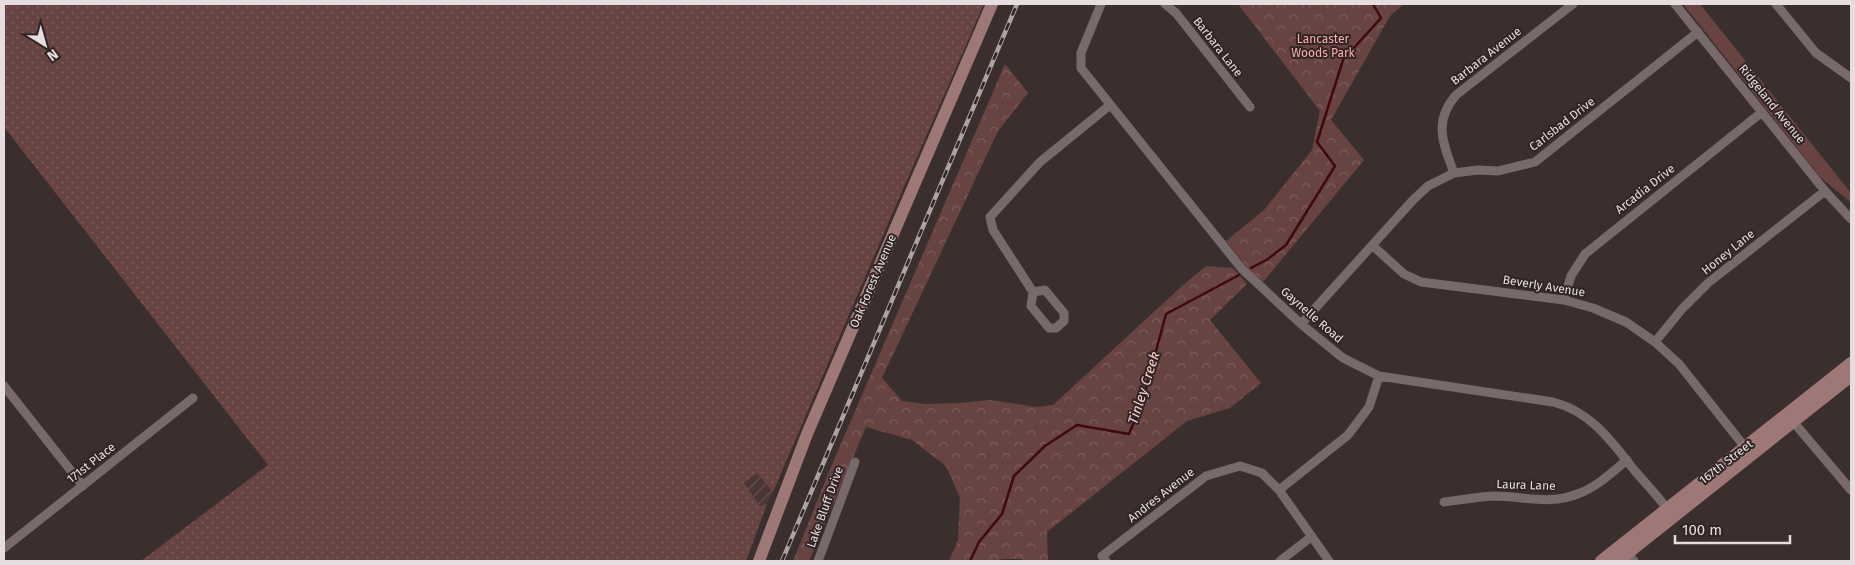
<svg xmlns="http://www.w3.org/2000/svg" width="1855" height="565" font-family="'Fira Sans',sans-serif">
<style>
.industrial{fill:url(#industrial-furrows)}
.green{fill:#674342}
.forest{fill:url(#forest-crowns)}
.park{fill:url(#park-dots)}
.lines{fill:none;stroke-linecap:round;stroke-linejoin:round}
.stream{stroke:#40090f;stroke-width:2.5}
.street{stroke:#786a6a;stroke-width:9}
.secondary{stroke:#9e7777;stroke-width:12}
.rail-casing{stroke:#aca3a2;stroke-width:4.5}
.rail{stroke:#302524;stroke-width:2.5;stroke-dasharray:8;stroke-linecap:butt}
.labels{text-anchor:middle;dominant-baseline:central;stroke-width:4;stroke-linejoin:round;paint-order:stroke}
.park-label{font-size:12px;fill:#faadac;stroke:#302524}
.street-label{font-size:12px;fill:#e6dede;stroke:#302524}
.water-label{font-size:14px;font-style:italic;fill:#f7cfcd;stroke:#302524}
</style>
<defs>
<pattern id="industrial-furrows" width="10" height="10" patternUnits="userSpaceOnUse" patternTransform="scale(1.25)"><rect width="10" height="10" fill="#493635"/><path d="M-1 1l2-2M0 10L10 0M9 11l2-2" fill="none" stroke="#635352"/></pattern>
<pattern id="forest-crowns" width="20" height="18" patternUnits="userSpaceOnUse" patternTransform="scale(1.25)"><rect width="20" height="18" fill="#674342"/><path d="M2 6a3 3 0 1 1 6 0M12 15a3 3 0 1 1 6 0" fill="none" stroke="#7d5e5d"/></pattern>
<pattern id="park-dots" width="8" height="8" patternUnits="userSpaceOnUse" patternTransform="scale(1.25)"><rect width="8" height="8" fill="#674342"/><path d="M2 2h.1M6 6h.1" fill="none" stroke="#7d5e5d" stroke-width="1.8" stroke-linecap="round"/></pattern>
</defs>
<rect width="100%" height="100%" fill="#3b2f2e"/>
<path class="industrial" d="M757,473L773,492L767,504L760,506L743,483Z"/>
<path class="green" d="M1683,4H1700L1851,193V201H1849L1820,177Z"/>
<path class="forest" d="M1238,4H1404L1390,16L1331,120L1364,160L1263,282L1251,272L1226,241L1264,210L1312,150L1320,111Z
M1005,64L1028,93L998,131L882,378L902,401L925,404L959,403L991,400L1036,407L1053,405L1183,285L1206,266L1233,268L1247,284L1210,320L1261,383L1230,408L1187,421L1047,532L1048,561H1024L1022,559H1002L998,561H949L958,540L960,498L946,466L912,440L866,427L809,561H793L830,469Z"/>
<path class="park" d="M4,4H984L893,212L773,492L757,473L744,483L760,506L767,504L746,561H141L268,465L4,127Z"/>
<g class="lines">
<path class="stream" d="M1251,268L1268,259L1286,245L1335,166L1317,142L1343,60L1381,18L1373,4
M970,561L979,542L1002,514L1014,476L1045,446L1077,425L1129,434L1142,403L1166,314L1239,275"/>
<path class="street" d="M1101,4L1081,53V68L1242,269L1301,324L1343,358L1379,376L1553,402C1592,412 1612,442 1635,471C1647,485 1660,498 1670,513
M1165,4L1176,13L1250,107
M1675,4L1825,191L1851,219
M1776,4L1816,53L1851,78
M1454,173C1443,143 1433,122 1456,95L1573,4
M1373,246L1404,274L1421,282L1564,300L1593,308L1626,322L1655,342L1679,364L1748,451
M1033,292L1045,290L1064,313V321L1056,328H1049L1031,306L1033,292L993,230L990,217L1040,162L1110,105
M1564,300L1571,276L1585,254L1762,112
M1301,324L1413,200L1428,186L1454,173L1478,170L1498,171L1535,162L1698,32
M1655,342L1682,309L1708,283L1825,191
M4,386L83,486
M1790,418L1851,490
M1279,490L1348,435L1369,407L1379,376
M1444,502C1460,500 1477,497 1493,496C1525,496 1549,506 1580,493C1598,486 1612,472 1627,460
M4,548L193,398
M1625,549L1634,561
M818,561L855,462
M1106,561L1102,556L1206,476L1240,466L1262,473L1279,490L1329,561
M1280,561L1311,537"/>
<path class="secondary" d="M759,561L807,434L992,4
M1601,561L1851,363
M1618,561L1851,376"/>
<g class="rail-casing">
<path id="rail" d="M782,561L1017,4"/>
</g>
<use href="#rail" class="rail"/>
</g>
<g class="labels">
<g class="park-label">
<text x="1323" y="39">Lancaster<tspan x="1323" dy="14">Woods Park</tspan></text>
</g>
<g class="street-label">
<text transform="translate(1218 47) rotate(52)">Barbara Lane</text>
<text transform="translate(1486 56) rotate(-38)">Barbara Avenue</text>
<text transform="translate(1772 104) rotate(51)">Ridgeland Avenue</text>
<text transform="translate(1562 124) rotate(-38)">Carlsbad Drive</text>
<text transform="translate(1645 189) rotate(-38)">Arcadia Drive</text>
<text transform="translate(1728 252) rotate(-39)">Honey Lane</text>
<text transform="translate(873 281) rotate(-67)">Oak Forest Avenue</text>
<text transform="translate(1544 286) rotate(9)">Beverly Avenue</text>
<text transform="translate(1312 315) rotate(41)">Gaynelle Road</text>
<text transform="translate(1726 462) rotate(-38)">167th Street</text>
<text transform="translate(91 463) rotate(-38)">171st Place</text>
<text transform="translate(1526 485) rotate(2)">Laura Lane</text>
<text transform="translate(1161 495) rotate(-38)">Andres Avenue</text>
<text transform="translate(825 507) rotate(-70)">Lake Bluff Drive</text>
</g>
<g class="water-label">
<text transform="translate(1144 388) rotate(-72)">Tinley Creek</text>
</g>
</g>
<rect width="1855" height="565" fill="none" stroke="#e6dede" stroke-width="10"/>
<g transform="translate(45 45) rotate(143)" stroke="#302524" stroke-width="4" paint-order="stroke">
<path d="M0-4L9 19L0 12L-9 19Z" fill="#e6dede"/>
<text y="-8" font-size="14" font-weight="bold" text-anchor="middle" fill="#e6dede">N</text>
</g>
<path d="M1675 535v8h115v-8" fill="none" stroke="#e6dede" stroke-width="2.5"/>
<text x="1682" y="535" font-size="15" fill="#e6dede" stroke="#302524" stroke-width="4" paint-order="stroke">100 m</text>
</svg>
